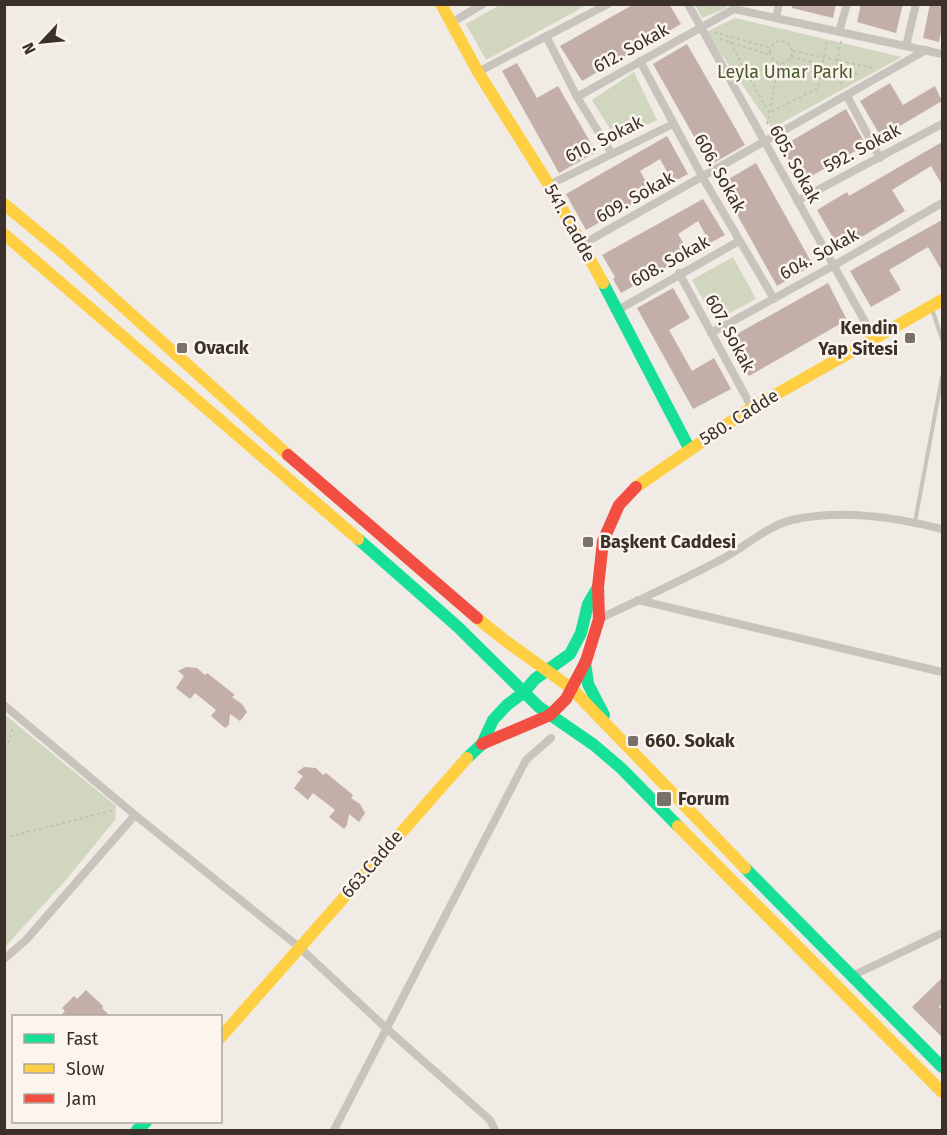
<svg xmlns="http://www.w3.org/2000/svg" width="947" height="1135" font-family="'Fira Sans',sans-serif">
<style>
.green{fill:#d1d6bf}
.building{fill:#c3afa7}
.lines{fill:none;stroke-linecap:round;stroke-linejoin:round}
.path{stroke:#c2bbb6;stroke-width:1.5;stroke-dasharray:3 3;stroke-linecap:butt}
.lane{stroke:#c9c3be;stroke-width:4}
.street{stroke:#c9c3be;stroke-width:8}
.fast{stroke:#16e098;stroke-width:12}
.slow{stroke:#ffcf43;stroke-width:12}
.jam{stroke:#f24e42;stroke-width:12}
.poi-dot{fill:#7a716c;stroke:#fbf5ee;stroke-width:2}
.labels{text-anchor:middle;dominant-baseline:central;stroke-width:5;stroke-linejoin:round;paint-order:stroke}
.street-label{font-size:18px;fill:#3b302b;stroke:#fbf5ee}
.park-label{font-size:18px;fill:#4a5a2e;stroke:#fbf5ee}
.poi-label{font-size:18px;font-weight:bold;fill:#3b302b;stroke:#fbf5ee;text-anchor:start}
</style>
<rect width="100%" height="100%" fill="#f0ebe5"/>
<path class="green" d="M500,5V4L587,5L486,60L466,24Z
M695,5H727V8L702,18Z
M735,18L902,57L772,128L706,32Z
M634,72L657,120L617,140L592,100Z
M733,257L756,299L715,321L692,280Z
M4,714L116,806L115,820L64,882L5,947Z"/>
<path class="building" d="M634,4H669L681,24L582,81L560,46Z
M793,4H836L833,18L792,8Z
M861,4H903L896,33L857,22Z
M930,4L942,7V26L939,42L923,38Z
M687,44L745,145L710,165L653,64Z
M517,63L537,98L558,86L596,152L559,173L502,71Z
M890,83L903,105L935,86L942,101L881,137L860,101Z
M846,109L866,145L801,182L781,147Z
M667,136L688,174L673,182L660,159L640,171L652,193L586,230L566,194Z
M942,142V185L931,166L892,190L905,211L840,250L817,210L847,192L849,196Z
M756,163L813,265L777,286L720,184Z
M703,199L725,235L710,243L698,221L678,234L690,254L621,293L613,279L615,277L602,255Z
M942,220V271L928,247L889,270L901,290L871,307L850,271Z
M828,283L847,320L749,376L726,340Z
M673,288L690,318L669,330L692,371L714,358L731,389L693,409L637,308Z
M186,667L197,668L205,675L207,673L235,695L232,697L242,704L247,712L240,721L230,714L229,725L225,728L211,716L216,710L195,693L190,699L176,688L184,676L178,671Z
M304,767L316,768L323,775L326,773L353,795L351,798L360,804L365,813L359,822L349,814L347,825L344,829L329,817L335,810L313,793L308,800L294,788L303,776L297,772Z
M942,978V1003L939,1007L942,1010V1037L912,1007Z
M86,990L103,1006L102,1008L111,1017H59L65,1011L62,1008L74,996L77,999Z"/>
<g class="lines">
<path class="path" d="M714,32L771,48
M720,39L770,55
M770 52a11 11 0 1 1 22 0a11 11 0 1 1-22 0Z
M841,41L836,68L842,85
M730,42L769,113L818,88L827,40
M793,51L874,68
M791,57L860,75
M767,124L779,63
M4,747L7,746L13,727
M4,838L114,810
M4,855H5"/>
<path class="lane" d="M932,309L942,339
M915,522L942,377"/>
<path class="street" d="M688,4L874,338
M776,18L779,4
M451,23L483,4
M839,32L847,4
M546,36L577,97L612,154
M906,46L916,4
M640,61L703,178L774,299
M478,72L608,4
M847,96L880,158
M577,97L734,9L942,54
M549,185L673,124
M797,201L942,124
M583,244L926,50
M679,273L752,408
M618,310L739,241
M711,333L833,266L942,203
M638,600L942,672
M599,619C641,599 683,580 724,558C746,546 767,526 792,520C842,509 894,517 942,529
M4,705L135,815L299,947L386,1028L490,1120L495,1130
M4,959L26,940L135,815
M852,976L942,933
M334,1130L526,760L551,738"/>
<path class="fast" d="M603,283L689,448
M358,539L458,627L539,707L594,745L621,768L678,826
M585,662L588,684L604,715
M467,758L482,744L493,720L507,705L523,693L535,679L570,654L581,633L588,604L598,587
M745,868L942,1067
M137,1130L146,1122"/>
<path class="slow" d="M441,4L478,72L549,185L603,283
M4,204L61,251L288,455
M4,234L358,539
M636,487L745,412L942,300
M477,618L503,639L571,688L745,868
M678,826L942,1092
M220,1038L467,758"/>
<path class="jam" d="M288,455L477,618
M482,744L550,715L566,699L586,661L599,619L598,587L603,541L619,505L636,487"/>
</g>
<g class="poi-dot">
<rect x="904" y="332" width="12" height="12" rx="3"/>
<rect x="176" y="342" width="12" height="12" rx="3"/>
<rect x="582" y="536" width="12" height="12" rx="3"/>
<rect x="627" y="735" width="12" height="12" rx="3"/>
<rect x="656" y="791" width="16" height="16" rx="3"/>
</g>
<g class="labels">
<g class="street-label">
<text transform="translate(631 48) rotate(-29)">612. Sokak</text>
<text transform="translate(604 139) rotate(-26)">610. Sokak</text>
<text transform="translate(862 148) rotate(-28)">592. Sokak</text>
<text transform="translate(795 164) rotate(61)">605. Sokak</text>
<text transform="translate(720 173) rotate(61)">606. Sokak</text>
<text transform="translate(635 197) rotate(-29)">609. Sokak</text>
<text transform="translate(570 223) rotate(61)">541. Cadde</text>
<text transform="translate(819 254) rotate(-29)">604. Sokak</text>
<text transform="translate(670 261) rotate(-29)">608. Sokak</text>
<text transform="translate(730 333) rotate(62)">607. Sokak</text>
<text transform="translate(739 417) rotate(-32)">580. Cadde</text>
<text transform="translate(372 864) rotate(-49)">663.Cadde</text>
</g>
<g class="park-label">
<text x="785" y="72">Leyla Umar Parkı</text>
</g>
<g class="poi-label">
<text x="898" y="328" text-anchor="end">Kendin<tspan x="898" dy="21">Yap Sitesi</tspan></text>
<text x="194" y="348">Ovacık</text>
<text x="600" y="542">Başkent Caddesi</text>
<text x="645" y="741">660. Sokak</text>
<text x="678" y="799">Forum</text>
</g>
</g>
<rect width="947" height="1135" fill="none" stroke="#3b302b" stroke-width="12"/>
<rect x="12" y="1015" width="210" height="108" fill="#fbf5ee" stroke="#aea6a0" stroke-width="1.5"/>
<rect x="24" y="1034" width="30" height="9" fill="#16e098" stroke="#aea6a0" stroke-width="1.5"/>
<text x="66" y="1045" font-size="18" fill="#3b302b">Fast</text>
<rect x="24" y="1064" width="30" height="9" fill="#ffcf43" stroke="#aea6a0" stroke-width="1.5"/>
<text x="66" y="1075" font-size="18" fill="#3b302b">Slow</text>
<rect x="24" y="1094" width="30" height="9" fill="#f24e42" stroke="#aea6a0" stroke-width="1.5"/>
<text x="66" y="1105" font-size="18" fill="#3b302b">Jam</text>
<g transform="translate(42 42) rotate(244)" stroke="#fbf5ee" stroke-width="4.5" paint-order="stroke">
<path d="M0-4.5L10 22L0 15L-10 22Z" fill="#3b302b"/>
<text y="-9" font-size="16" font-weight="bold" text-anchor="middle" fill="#3b302b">N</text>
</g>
</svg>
